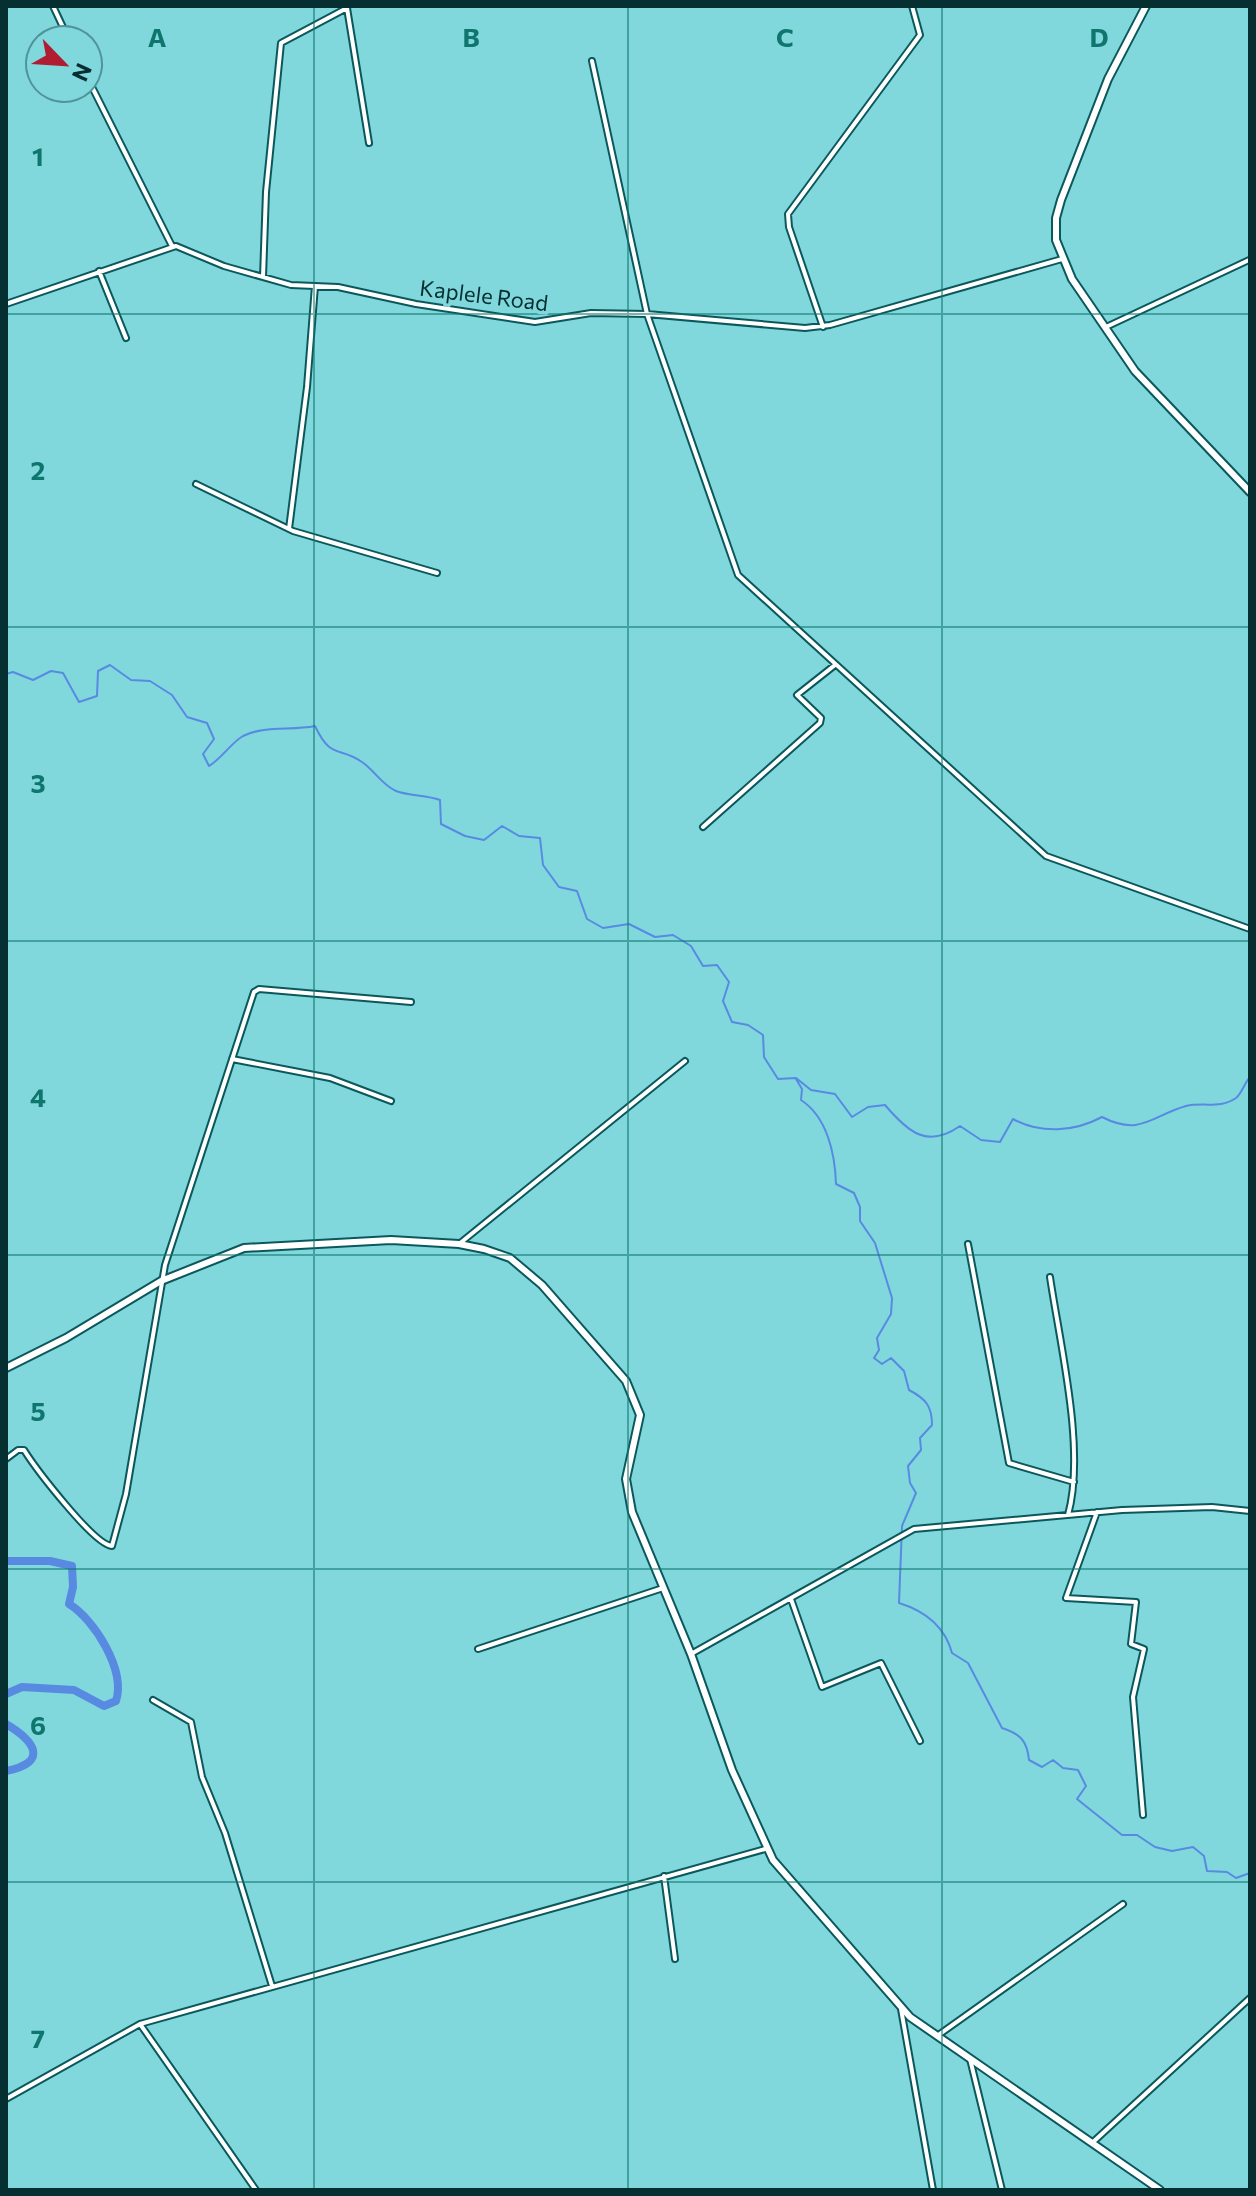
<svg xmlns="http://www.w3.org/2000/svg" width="1256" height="2196" font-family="Commissioner,sans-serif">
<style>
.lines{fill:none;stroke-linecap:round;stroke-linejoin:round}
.stream{stroke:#588ae1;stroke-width:2}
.river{stroke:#588ae1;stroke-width:8}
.street-casing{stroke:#0b585c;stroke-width:8}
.secondary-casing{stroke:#0b585c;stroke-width:10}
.street{stroke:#fff;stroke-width:4}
.secondary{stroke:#fff;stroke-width:6}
.grid{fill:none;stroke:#0f766e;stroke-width:2;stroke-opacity:0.55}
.labels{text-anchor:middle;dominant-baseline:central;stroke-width:7;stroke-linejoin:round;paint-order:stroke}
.street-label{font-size:22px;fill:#062f31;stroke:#80d8dd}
.grid-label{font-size:26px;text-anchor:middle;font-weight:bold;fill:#0f766e;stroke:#80d8dd;stroke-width:7;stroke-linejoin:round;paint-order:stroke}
</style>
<rect width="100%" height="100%" fill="#80d8dd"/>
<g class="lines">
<path class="stream" d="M6,674L13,672L33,680L51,671L63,673L79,702L97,696L98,671L110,665L131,680L150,681L172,695L187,717L207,723L214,739L203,754L209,766C222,758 231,743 243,736C265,725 291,731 315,726C331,760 339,746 362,762C375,771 382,785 396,791C409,796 426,795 440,800L441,824L465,836L484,840L502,826L519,836L540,838L543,865L559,887L577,891L587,919L603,928L629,924L655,937L673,935L691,946L703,966L717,965L729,982L723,1001L732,1022L748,1025L763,1035L764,1057L778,1079L796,1078L811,1090L835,1094L852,1117L868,1107L885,1105C908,1132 927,1149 960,1126L981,1140L1000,1142L1013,1119C1041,1134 1074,1132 1102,1117C1141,1137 1153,1115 1186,1106C1203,1102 1220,1109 1236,1098C1242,1093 1245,1082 1250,1077
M796,1079L802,1089L801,1100C827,1117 835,1153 836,1184L854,1193L860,1207V1221L875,1243L892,1298L891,1314L877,1338L879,1350L874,1358L882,1364L891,1358L904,1371L909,1390C926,1399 932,1406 932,1425L920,1438L921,1450L908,1466L910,1483L916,1493L902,1526L899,1603C925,1611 945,1627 952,1653L968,1663L1002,1728C1020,1734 1027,1740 1029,1760L1042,1767L1053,1760L1063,1768L1078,1770L1086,1786L1077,1799L1122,1835H1137L1155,1847L1172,1851L1193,1847L1204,1856L1207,1871L1227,1872L1236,1878L1250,1873"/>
<path class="river" d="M6,1561H50L72,1566L73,1587L69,1604C94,1619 126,1670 116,1701L104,1706L74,1690L22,1687L6,1694
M6,1724C33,1740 51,1762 6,1771"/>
<g class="street-casing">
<path id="street" d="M53,6L69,40
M592,61L647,314L738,575L1046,856L1250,929
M88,79L172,246
M99,271L126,338
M263,277L266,192L281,43L347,8L369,143
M6,304L176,246L224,266L291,285L338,287L416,304L535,322L591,313L647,314L805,328L830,325L1062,259
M823,327L789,227L788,214L920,35L912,6
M1106,327L1249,260
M196,484L293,531L437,573
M289,529L307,387L315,286
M703,827L820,723L821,718L797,695L835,665
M232,1059L330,1078L391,1101
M459,1244L685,1061
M968,1244L1009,1463L1074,1482
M1050,1277C1060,1345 1086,1450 1068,1515
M6,1459L18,1450H24C36,1469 94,1545 112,1546L126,1494L165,1265L254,992L259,989L411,1002
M1097,1512L1066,1598L1136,1602L1131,1644L1144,1649L1133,1697L1143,1815
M791,1599L822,1687L881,1663L920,1741
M478,1649L663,1588
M691,1654L914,1529L1122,1510L1212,1507L1250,1511
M153,1700L191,1722L202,1777L225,1833L272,1986
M664,1876L675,1959
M901,2009L933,2190
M140,2024L256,2190
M937,2036L1123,1904
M970,2059L1002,2190
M6,2099L140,2024L765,1849
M1092,2143L1250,1998"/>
</g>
<g class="secondary-casing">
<path id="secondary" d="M1146,6L1108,79L1061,200L1056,218V240L1072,279L1135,371L1250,492
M6,1368L66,1338L161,1281L244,1248L391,1240L459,1244L484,1249L510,1258L542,1285L626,1381L640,1415L626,1479L632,1512L691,1654L732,1770L773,1860L910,2017L1160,2190"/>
</g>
<use href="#street" class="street"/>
<use href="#secondary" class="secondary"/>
</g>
<path class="grid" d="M314,6V2190M628,6V2190M942,6V2190M6,314H1250M6,627H1250M6,941H1250M6,1255H1250M6,1569H1250M6,1882H1250"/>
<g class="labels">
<g class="street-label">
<text transform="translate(484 295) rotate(7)">Kaplele Road</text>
</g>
</g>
<g class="grid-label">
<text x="157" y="47">A</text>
<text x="471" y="47">B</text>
<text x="785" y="47">C</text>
<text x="1099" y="47">D</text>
<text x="38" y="166">1</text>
<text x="38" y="480">2</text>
<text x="38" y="793">3</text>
<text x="38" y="1107">4</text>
<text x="38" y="1421">5</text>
<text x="38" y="1735">6</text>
<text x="38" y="2048">7</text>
</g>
<rect width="1256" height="2196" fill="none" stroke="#062f31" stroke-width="16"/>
<g transform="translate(64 64) rotate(115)"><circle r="38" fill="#80d8dd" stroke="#4f9498" stroke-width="2"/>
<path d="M0-6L14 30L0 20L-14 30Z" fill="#b01c31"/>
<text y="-12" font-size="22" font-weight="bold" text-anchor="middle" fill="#062f31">N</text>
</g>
</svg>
